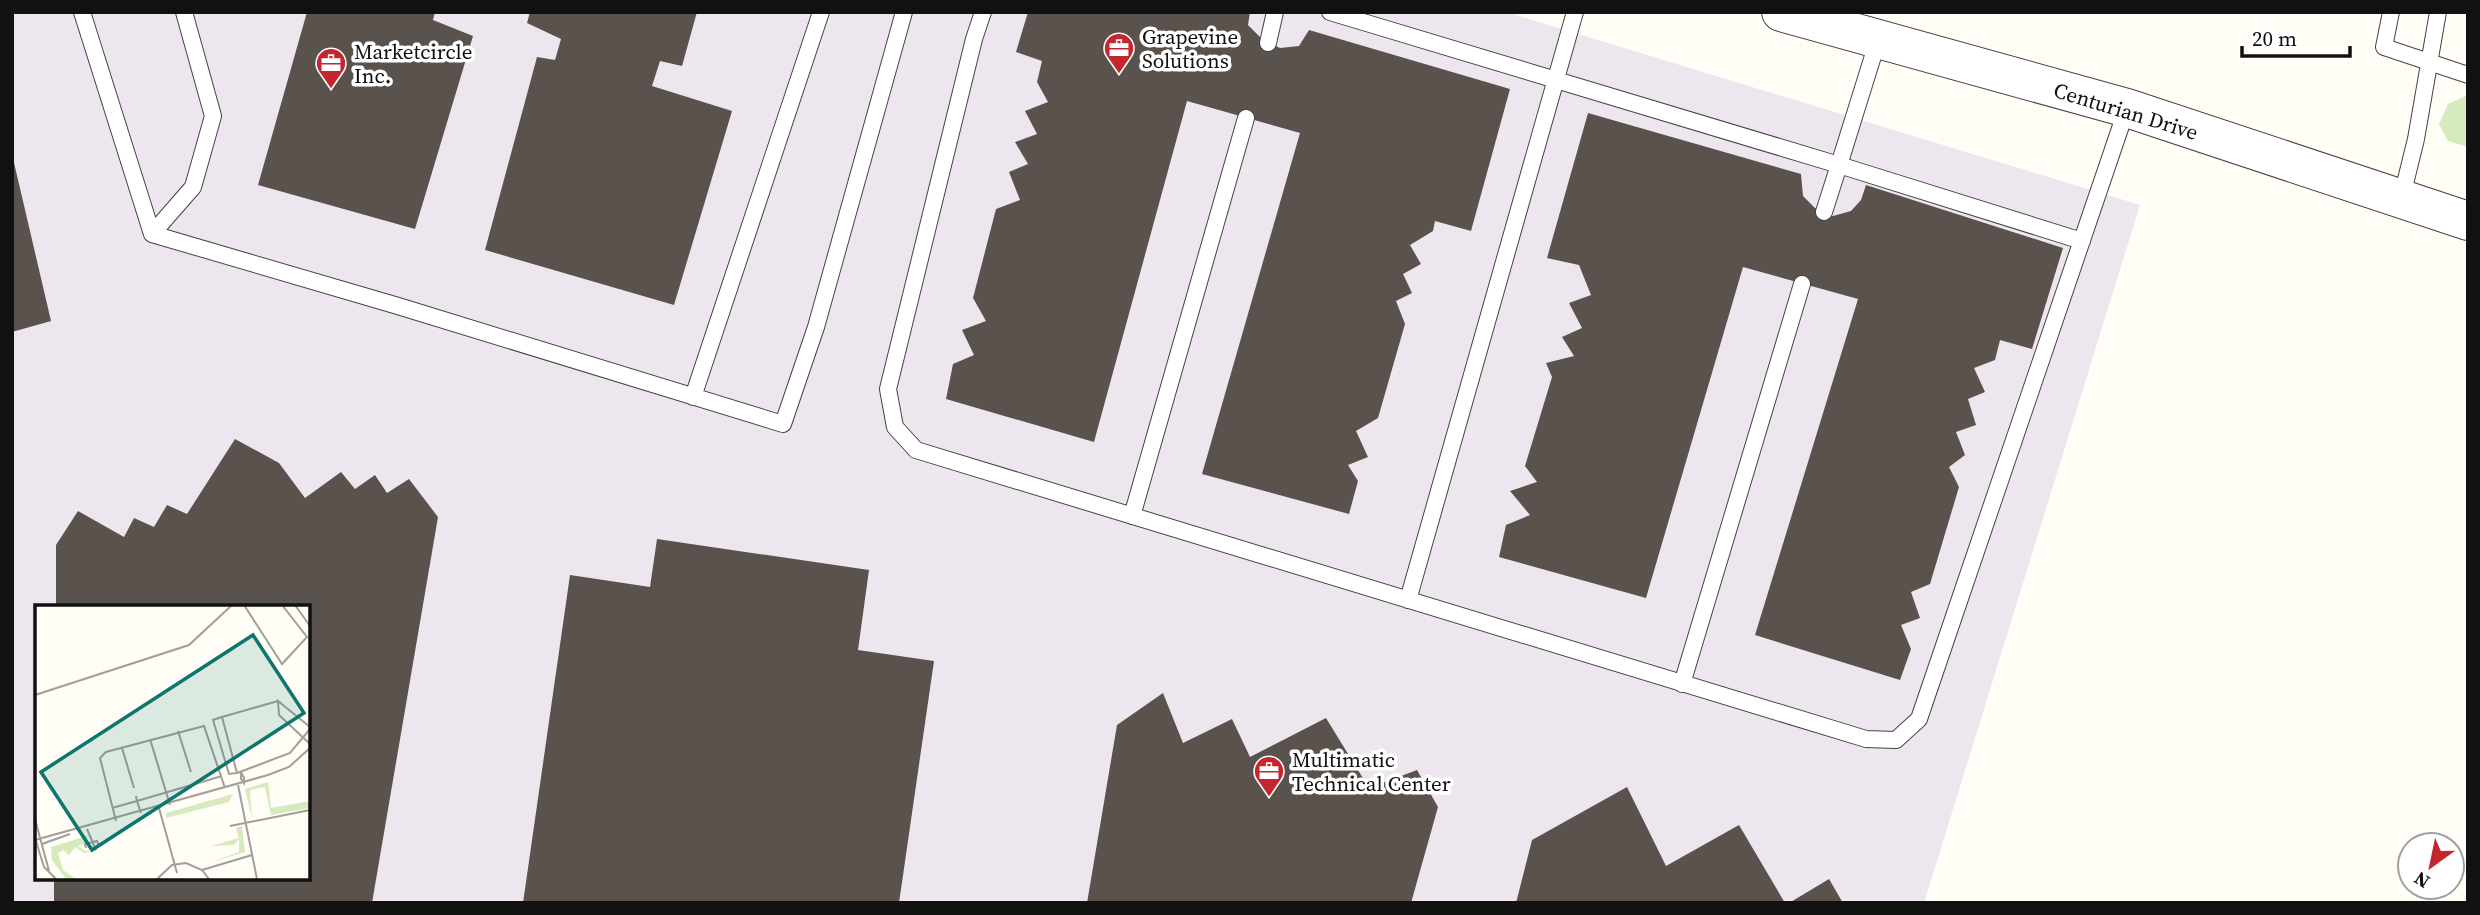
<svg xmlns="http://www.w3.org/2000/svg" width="2480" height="915" font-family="'Source Serif 4',serif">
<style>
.industrial{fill:#eee6ef;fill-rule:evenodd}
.green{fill:#d5ebbd}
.building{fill:#5a524d}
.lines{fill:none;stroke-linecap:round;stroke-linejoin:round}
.service-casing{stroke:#444;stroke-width:18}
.tertiary-casing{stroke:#444;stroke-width:40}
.service{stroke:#fff;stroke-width:16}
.tertiary{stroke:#fff;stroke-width:38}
.labels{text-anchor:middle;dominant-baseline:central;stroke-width:7;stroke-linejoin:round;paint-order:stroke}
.poi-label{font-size:21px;fill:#111;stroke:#fff;text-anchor:start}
.street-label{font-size:21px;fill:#111;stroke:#fff}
.inset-road{fill:none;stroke:#a09f9a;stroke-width:2}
.view{fill:#0f766e;fill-opacity:0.15;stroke:#0f766e;stroke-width:3.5}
.inset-edge{fill:none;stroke:#111;stroke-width:3.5}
</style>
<rect width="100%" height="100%" fill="#fffdf5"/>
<path class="industrial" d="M12,12H1506L2140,205L1924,903H12ZM37,607H308V878H37Z"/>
<path class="green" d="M2468,95V147L2448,141L2439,124L2448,104Z"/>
<path class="building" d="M307,12H435L433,20L473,36L415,229L258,185Z
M530,12H697L682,66L660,61L652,86L732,111L674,305L485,250L537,57L555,60L561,39L527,23Z
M1028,12H1250L1248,25L1263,40L1280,48L1299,46L1309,30L1510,89L1471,231L1435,221L1433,231L1410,245L1421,264L1403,274L1412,293L1396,301L1405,324L1378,418L1356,431L1368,457L1348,465L1358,481L1349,514L1202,474L1300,133L1187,101L1094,442L946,399L953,364L974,355L962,330L986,321L973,298L996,209L1020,200L1009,172L1028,164L1015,142L1037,134L1025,111L1048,102L1037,82L1042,61L1016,52Z
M1588,113L1801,174L1803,196L1815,208L1833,216L1851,211L1861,200L1866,185L2063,248L2032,349L2000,340L1995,360L1974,368L1985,392L1968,399L1976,425L1956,432L1965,455L1949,467L1959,487L1930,584L1911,592L1920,618L1901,625L1911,649L1900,680L1755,635L1858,299L1743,267L1646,598L1499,557L1506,525L1530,515L1510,491L1537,482L1525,466L1552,377L1546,363L1574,356L1562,337L1582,328L1569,303L1591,295L1579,265L1547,258Z
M12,154L51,321L12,332Z
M235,439L279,463L305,498L341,472L355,489L375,475L387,493L409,479L438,517L372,903H54V878H308V607H56V545L78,511L124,537L134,518L154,527L167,505L187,514Z
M657,539L869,570L858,650L934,661L899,903H523L570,575L650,587Z
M1163,693L1183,743L1232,719L1250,757L1326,718L1369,788L1417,770L1438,807L1411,903H1087L1117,725Z
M1627,787L1666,866L1739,825L1785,903H1516L1532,840Z
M1829,879L1843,903H1789Z"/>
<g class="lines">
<g class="service-casing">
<path id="service" d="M82,12L152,234L193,187L213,116L184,12
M983,12L974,39L888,389L895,427L916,450L1866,739L1896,740L1919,719L2127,108
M1330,12L1839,165L1878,40
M2391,12L2384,47L2468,75
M1268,43L1275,12
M2401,200L2416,139L2438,12
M1824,212L1839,165L2082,241
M152,234L398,306L783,424L816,327L904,12
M693,397L821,12
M1132,516L1246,118
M1408,600L1575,12
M1682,684L1802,284"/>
</g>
<g class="tertiary-casing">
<path id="tertiary" d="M1781,12L2127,108L2468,221"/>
</g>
<use href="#service" class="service"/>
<use href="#tertiary" class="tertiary"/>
</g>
<defs>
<g id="office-pin" transform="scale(1.575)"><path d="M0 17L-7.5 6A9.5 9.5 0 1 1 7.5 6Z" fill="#c4262e" stroke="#fff"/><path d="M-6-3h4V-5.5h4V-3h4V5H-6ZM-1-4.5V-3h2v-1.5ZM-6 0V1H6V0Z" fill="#fff"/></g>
</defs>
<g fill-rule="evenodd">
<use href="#office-pin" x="1119" y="48"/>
<use href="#office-pin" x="331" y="63"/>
<use href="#office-pin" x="1269" y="771"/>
</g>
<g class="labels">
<g class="poi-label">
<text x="1142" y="36">Grapevine<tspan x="1142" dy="24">Solutions</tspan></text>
<text x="354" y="51">Marketcircle<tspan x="354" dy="24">Inc.</tspan></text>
<text x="1292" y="759">Multimatic<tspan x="1292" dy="24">Technical Center</tspan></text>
</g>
<g class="street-label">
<text transform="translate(2126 111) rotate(17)">Centurian Drive</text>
</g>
</g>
<g transform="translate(35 605)">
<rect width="275" height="275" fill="#fffdf5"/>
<path d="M233,177L236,203L275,196V203L236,210L230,182L215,185L217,214L210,184ZM198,189L194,197L131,213V208ZM207,221L210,247L174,258L204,247V234L199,240L176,241L204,233L201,223ZM52,231L53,237L43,241L50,246L59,245L49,248L40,242L34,250L28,245L23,248L28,265L41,274H31L17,255L16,242Z" fill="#d5ebbd"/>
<path class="inset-road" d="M209,0L247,59L272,32L247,0M260,0L275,21M0,90L154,40L197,0M187,112L178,115L194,169L202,168L187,112L243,96M275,122L243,96L244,110L275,139M143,126L156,167M115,134L135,200M87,143L99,183M206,167L209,173V178L206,174ZM202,168L255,148L275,124M203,180L222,274M77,203L102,196L101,191M124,203L142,268M106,208L102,196L187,171M0,214L14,266M81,216L65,153L71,147L169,121L190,183M195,221L275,205M52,224L61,245M0,233L9,262L21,274M0,235L233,170L254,162L275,143M7,239L35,229M51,243L50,239L62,236L64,241M167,265L217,250M122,274L137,260L151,258L167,265L174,274"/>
<path class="view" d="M218,30L269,108L57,245L6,167Z"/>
<rect width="275" height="275" class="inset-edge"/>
</g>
<rect width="2480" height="915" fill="none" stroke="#111111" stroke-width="28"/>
<g transform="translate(2431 866) rotate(213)"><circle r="33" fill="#ffffff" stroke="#a0a0a0" stroke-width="2"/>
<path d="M0-5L12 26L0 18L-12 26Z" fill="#c4262e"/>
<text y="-10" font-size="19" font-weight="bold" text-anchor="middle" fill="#111111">N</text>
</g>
<path d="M2242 46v10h108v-10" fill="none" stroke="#111111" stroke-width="3.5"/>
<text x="2252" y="46" font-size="21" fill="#111111" stroke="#ffffff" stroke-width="5" paint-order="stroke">20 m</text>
</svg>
